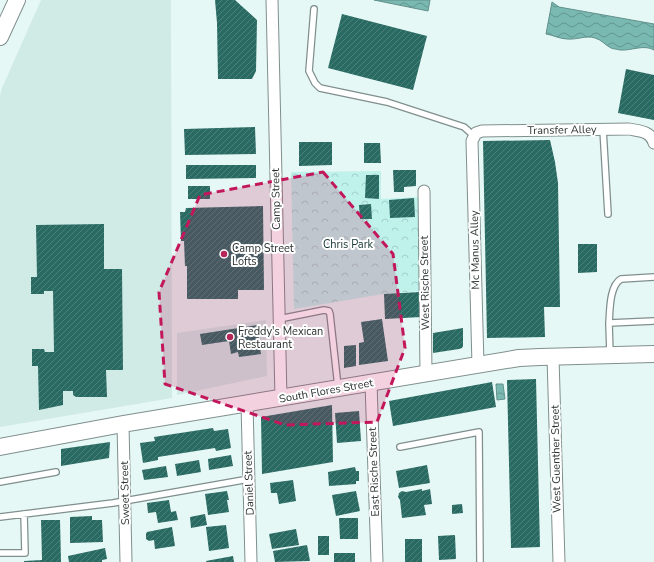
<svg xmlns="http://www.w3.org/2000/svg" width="654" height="562" font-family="'Nunito Sans',sans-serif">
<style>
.built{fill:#d0eae6}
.park{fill:url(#park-crowns)}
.water{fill:url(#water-waves);stroke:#62908b}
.building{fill:url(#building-hatch)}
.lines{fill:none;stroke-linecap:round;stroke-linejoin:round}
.service-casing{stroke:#7f8f8d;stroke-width:8}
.minor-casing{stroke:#7f8f8d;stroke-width:13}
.secondary-casing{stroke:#7f8f8d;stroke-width:18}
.service{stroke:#fff;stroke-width:5.5}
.minor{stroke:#fff;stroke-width:11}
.secondary{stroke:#fff;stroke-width:16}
.marked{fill:#c2185b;fill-opacity:0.2;stroke:#c2185b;stroke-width:3;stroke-dasharray:8 5;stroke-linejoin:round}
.poi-dot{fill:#b62759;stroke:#fff;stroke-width:1.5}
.labels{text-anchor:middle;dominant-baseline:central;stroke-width:4;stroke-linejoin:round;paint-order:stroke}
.street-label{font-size:11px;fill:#2b3231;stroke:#fff}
.park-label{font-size:11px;fill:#153531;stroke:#fff}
.poi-label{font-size:11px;fill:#2b3231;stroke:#fff;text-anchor:start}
</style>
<defs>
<pattern id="park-crowns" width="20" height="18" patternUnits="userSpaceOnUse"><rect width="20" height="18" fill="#bff2eb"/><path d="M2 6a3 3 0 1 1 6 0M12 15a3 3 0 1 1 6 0" fill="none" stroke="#a4d0ca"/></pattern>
<pattern id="water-waves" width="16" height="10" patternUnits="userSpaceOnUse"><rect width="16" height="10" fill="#79b9b1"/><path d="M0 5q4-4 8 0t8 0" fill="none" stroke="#639791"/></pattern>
<pattern id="building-hatch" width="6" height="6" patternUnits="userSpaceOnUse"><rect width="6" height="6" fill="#296a63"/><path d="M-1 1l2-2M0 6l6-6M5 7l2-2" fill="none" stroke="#4e807a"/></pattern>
</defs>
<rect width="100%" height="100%" fill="#e6f8f5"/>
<path class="built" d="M41,0H171L172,398L0,427V96L2,88Z
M266,320L267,376L177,395V333Z"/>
<path class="park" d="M381,171V199L419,197L421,291L383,294L294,309L291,172Z"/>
<path class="water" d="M374,0H430L428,11Z
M552,2L559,7L654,24V50C644,44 631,51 620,50C617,49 613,49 611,48C605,45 602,40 595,38C586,35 577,40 567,39C560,39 553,35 546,34Z
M496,384H503L505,399L497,400Z"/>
<path class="building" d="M215,0H235L257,20L256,71L252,79H218L217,23Z
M342,14L427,36L413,90L328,68Z
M626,69L654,75V120L618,113Z
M255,127L256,154L185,155L184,129Z
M550,140L555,162L558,183L560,307H544L545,337L487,338L483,141Z
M299,142H332V165L299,166Z
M364,143H380L381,163H364Z
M186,165H256V178L186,179Z
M393,170H416V186L404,187V192H394Z
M366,175H379V199L365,198Z
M188,186H210V199H188Z
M414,198L415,217L390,218L389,200Z
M371,204L372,219H360L359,205Z
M263,206L264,290H238V299H187V266H185L184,241H181L180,212H185L186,208Z
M104,224V269H122L123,370H106L107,397H76L73,395V391H63V405L39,410L38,366H32V349H44L45,352H54L53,291H44V294H31V277H37L36,225Z
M578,244H597V272L578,273Z
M420,292L421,317L385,319L384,294Z
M382,319L388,361L359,365V343L364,342L361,322Z
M257,325L261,354L239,357L238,352L231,354L229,341L202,345L200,334Z
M463,328V346L462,348L459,349L433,353V333Z
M356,345V366L344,368V346Z
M536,379L540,547L511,548L507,380Z
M492,382L496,407L393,426L389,401Z
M332,405L333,462L262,474L261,417Z
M359,411L361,441L337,443L335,413Z
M213,428L214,431L228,429L231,448L216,451L215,448L158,457V460L143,463L140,443L155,441L154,437Z
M110,442L109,458L61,466V449Z
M231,455L233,466L209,470L208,459Z
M199,460L201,472L177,476L175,464Z
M427,465L430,483L399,488L396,471Z
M166,466L168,477L144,480L142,470Z
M355,467L356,471H359V481H356V484L329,486L328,472Z
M293,480L296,501L279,504L277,493H271L270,483Z
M422,489V491L430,489L432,504L424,505L426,515L402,518L400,500L398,497L399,493L402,491L406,492Z
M227,491L229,500H227L229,512L208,515L205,494Z
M356,491L360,511L336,516L332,495Z
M169,500L171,512L176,511L178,520L158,523L156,512L148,513L147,503Z
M462,504L463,513L452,514V505Z
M205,514L207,525L191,528L190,517Z
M92,516V520H102L103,542L70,543V517Z
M339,518H358V539H340Z
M41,520H60L61,562H24V561L42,560Z
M226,525L229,548L209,551L206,527Z
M172,527L175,546L155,549L154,540L149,541L146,539V534L147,532Z
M296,529L299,545L272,549L269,534Z
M455,535L456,559L439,560L438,536Z
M318,536H329V555H318Z
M405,539H422V562H405Z
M307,545L310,561L275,562L273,551Z
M105,548L107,559L102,560V562H69L68,556Z
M334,553H355V562H334Z
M233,556L234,562H206V561Z"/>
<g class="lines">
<g class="service-casing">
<path id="service" d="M314,9L309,71L315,83L320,88L387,102L464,127L474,136
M603,129L608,214
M279,319L324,310L329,311L330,314L338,387
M609,323C610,312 609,286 621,279L654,277
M610,355L609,323L654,321
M400,447L479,432L480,562
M0,482L56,472
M0,517L113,503L249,479
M0,553H25L24,514"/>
</g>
<g class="minor-casing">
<path id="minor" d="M272,0L281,398
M424,191L426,374
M553,357L559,562
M478,365L472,141L476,133L482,131L629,129C639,131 651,131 654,143
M371,383L377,562
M247,404L251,562
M123,424L126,562"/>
</g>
<g class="secondary-casing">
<path id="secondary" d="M0,37L17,0
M0,447L123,424L519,358L540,357L654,354"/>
</g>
<use href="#service" class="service"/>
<use href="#minor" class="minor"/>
<use href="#secondary" class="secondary"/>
</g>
<path class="marked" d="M323,172L393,254L405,348L377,422L285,425L165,384L159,292L200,195Z"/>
<g class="poi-dot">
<circle cx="224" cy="254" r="4"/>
<circle cx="230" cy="337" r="4"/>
</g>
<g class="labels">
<g class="street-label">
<text transform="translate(562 130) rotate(-1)">Transfer Alley</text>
<text transform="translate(276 199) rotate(-91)">Camp Street</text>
<text transform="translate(475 250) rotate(-91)">Mc Manus Alley</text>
<text transform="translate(425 283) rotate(-91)">West Rische Street</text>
<text transform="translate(326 391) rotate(-10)">South Flores Street</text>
<text transform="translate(556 459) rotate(-91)">West Guenther Street</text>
<text transform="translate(374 472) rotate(-92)">East Rische Street</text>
<text transform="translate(249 483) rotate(-92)">Daniel Street</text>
<text transform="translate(125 493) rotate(-91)">Sweet Street</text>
</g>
<g class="park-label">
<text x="348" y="244">Chris Park</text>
</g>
<g class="poi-label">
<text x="232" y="248">Camp Street<tspan x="232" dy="13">Lofts</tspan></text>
<text x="238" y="331">Freddy's Mexican<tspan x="238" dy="13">Restaurant</tspan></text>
</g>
</g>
</svg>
